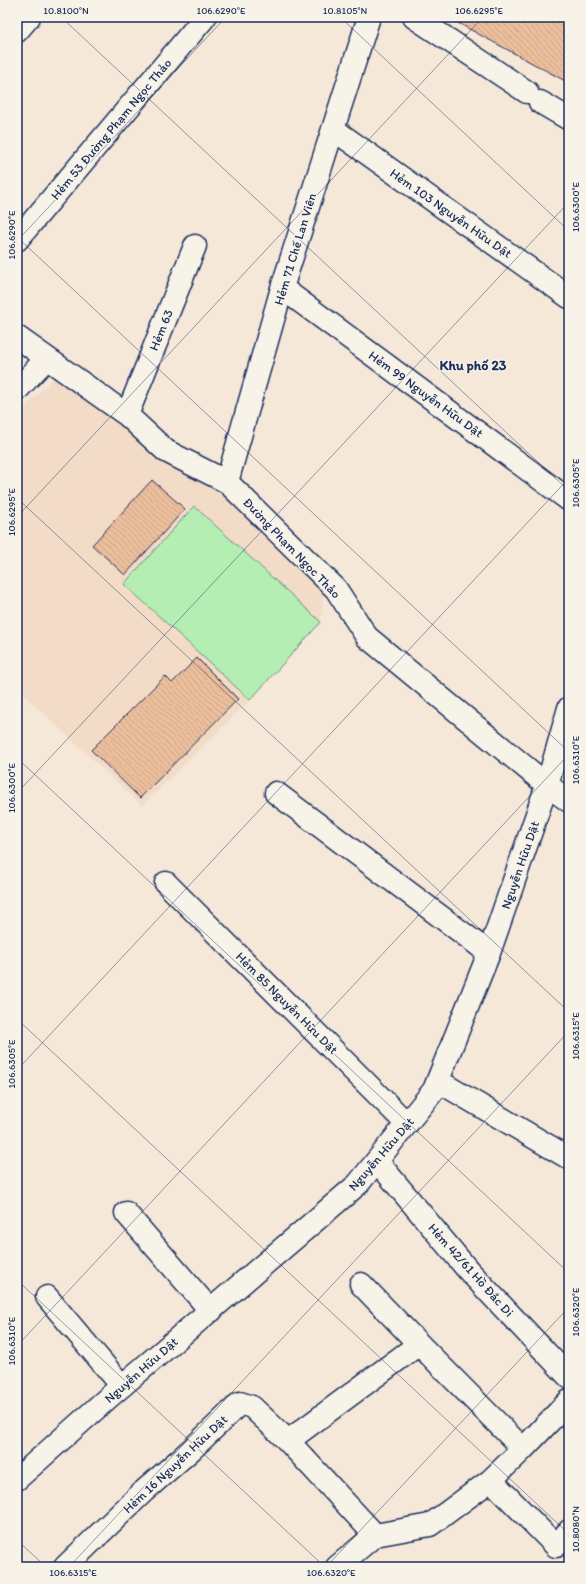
<svg xmlns="http://www.w3.org/2000/svg" width="586" height="1584" font-family="Itim,sans-serif">
<style>
.built{fill:#f2dbc7}
.pitch{fill:#b5eeb2;stroke:#688e88}
.building{fill:url(#building-back-hatch);stroke:#1b2f5e}
.lines{fill:none;stroke-linecap:round;stroke-linejoin:round}
.minor-casing{stroke:#1b2f5e;stroke-width:25}
.minor{stroke:#f7f3e8;stroke-width:22}
.ticks{fill:none;stroke:#1b2f5e;stroke-width:1;stroke-opacity:0.45}
.labels{text-anchor:middle;dominant-baseline:central;stroke-width:3;stroke-linejoin:round;paint-order:stroke}
.street-label{font-size:13px;fill:#1b2f5e;stroke:#f7f3e8}
.neighbourhood-label{font-size:14px;font-weight:bold;fill:#1b2f5e;stroke:#f7f3e8}
.neatline{fill:none;stroke:#1b2f5e;stroke-width:1.5}
.ticks-label{font-size:10px;text-anchor:middle;fill:#1b2f5e}
</style>
<defs>
<pattern id="building-back-hatch" width="6" height="6" patternUnits="userSpaceOnUse"><rect width="6" height="6" fill="#ecbe9c"/><path d="M-1 5l2 2M0 0l6 6M5-1l2 2" fill="none" stroke="#caa489"/></pattern>
</defs>
<rect width="100%" height="100%" fill="#f5e8d9"/>
<filter id="ink" filterUnits="userSpaceOnUse"><feTurbulence type="fractalNoise" baseFrequency=".025" numOctaves="2"/><feDisplacementMap in="SourceGraphic" scale="8" xChannelSelector="R" yChannelSelector="G"/><feConvolveMatrix kernelMatrix="1 2 1 2 8 2 1 2 1" color-interpolation-filters="sRGB"/></filter>
<g filter="url(#ink)">
<path class="built" d="M59,372L164,463L229,498L323,594L321,622L250,700L142,806L17,688V416Z"/>
<path class="pitch" d="M194,506L321,622L250,700L124,584Z"/>
<path class="building" d="M447,17H569V83Z
M152,480L185,509L125,575L92,545Z
M197,658L238,699L140,798L91,750L165,676L172,683Z"/>
<g class="lines">
<g class="minor-casing">
<path id="minor" d="M414,17L527,92
M17,31L29,17
M540,102L569,119
M333,129L569,297
M17,240L205,17
M282,288L569,500
M17,337L127,415L166,451L227,482L336,589L367,637L547,785L569,801
M17,390L46,359
M127,415L195,246
M227,482L282,288L369,17
M276,793L489,953
M166,883L407,1124
M438,1081L569,1158
M377,1161L468,1270L569,1377
M126,1213L211,1311
M361,1284L419,1344L288,1441L375,1535
M47,1297L122,1386
M419,1344L523,1449
M17,1479L109,1397L358,1184L434,1090L489,953L547,785L569,708
M491,1480L556,1546L569,1531
M65,1567L144,1491L192,1449L240,1403L252,1407L288,1441
M337,1567L375,1535L430,1525L491,1480L523,1449L569,1401"/>
</g>
<use href="#minor" class="minor"/>
</g>
</g>
<path class="ticks" d="M61,17L569,491M340,17L569,231M17,237L569,752M17,241L226,17M17,498L569,1012M17,517L483,17M17,758L569,1273M17,793L569,202M17,1019L569,1534M17,1070L569,478M17,1280L325,1567M17,1346L569,754M17,1540L46,1567M69,1567L569,1031M326,1567L569,1307"/>
<g class="labels">
<g class="street-label">
<text transform="translate(111 129) rotate(-50)">Hẻm 53 Đường Phạm Ngọc Thảo</text>
<text transform="translate(451 213) rotate(35)">Hẻm 103 Nguyễn Hữu Dật</text>
<text transform="translate(295 249) rotate(-73)">Hẻm 71 Chế Lan Viên</text>
<text transform="translate(161 330) rotate(-68)">Hẻm 63</text>
<text transform="translate(426 394) rotate(36)">Hẻm 99 Nguyễn Hữu Dật</text>
<text transform="translate(292 548) rotate(46)">Đường Phạm Ngọc Thảo</text>
<text transform="translate(520 865) rotate(-71)">Nguyễn Hữu Dật</text>
<text transform="translate(287 1003) rotate(45)">Hẻm 85 Nguyễn Hữu Dật</text>
<text transform="translate(381 1154) rotate(-49)">Nguyễn Hữu Dật</text>
<text transform="translate(471 1270) rotate(48)">Hẻm 42/61 Hồ Đắc Di</text>
<text transform="translate(141 1370) rotate(-41)">Nguyễn Hữu Dật</text>
<text transform="translate(175 1464) rotate(-43)">Hẻm 16 Nguyễn Hữu Dật</text>
</g>
<g class="neighbourhood-label">
<text x="473" y="365">Khu phố 23</text>
</g>
</g>
<rect width="586" height="1584" fill="none" stroke="#f7f3e8" stroke-width="44"/>
<rect x="22" y="22" width="542" height="1540" class="neatline"/>
<g class="ticks-label">
<text x="66" y="14">10.8100°N</text>
<text x="221" y="14">106.6290°E</text>
<text x="345" y="14">10.8105°N</text>
<text x="479" y="14">106.6295°E</text>
<text transform="translate(575 207) rotate(-90)" y="4">106.6300°E</text>
<text transform="translate(11 235) rotate(-90)" y="4">106.6290°E</text>
<text transform="translate(575 483) rotate(-90)" y="4">106.6305°E</text>
<text transform="translate(11 512) rotate(-90)" y="4">106.6295°E</text>
<text transform="translate(575 760) rotate(-90)" y="4">106.6310°E</text>
<text transform="translate(11 788) rotate(-90)" y="4">106.6300°E</text>
<text transform="translate(575 1036) rotate(-90)" y="4">106.6315°E</text>
<text transform="translate(11 1064) rotate(-90)" y="4">106.6305°E</text>
<text transform="translate(575 1312) rotate(-90)" y="4">106.6320°E</text>
<text transform="translate(11 1341) rotate(-90)" y="4">106.6310°E</text>
<text transform="translate(575 1529) rotate(-90)" y="4">10.8080°N</text>
<text x="73" y="1576">106.6315°E</text>
<text x="331" y="1576">106.6320°E</text>
</g>
</svg>
